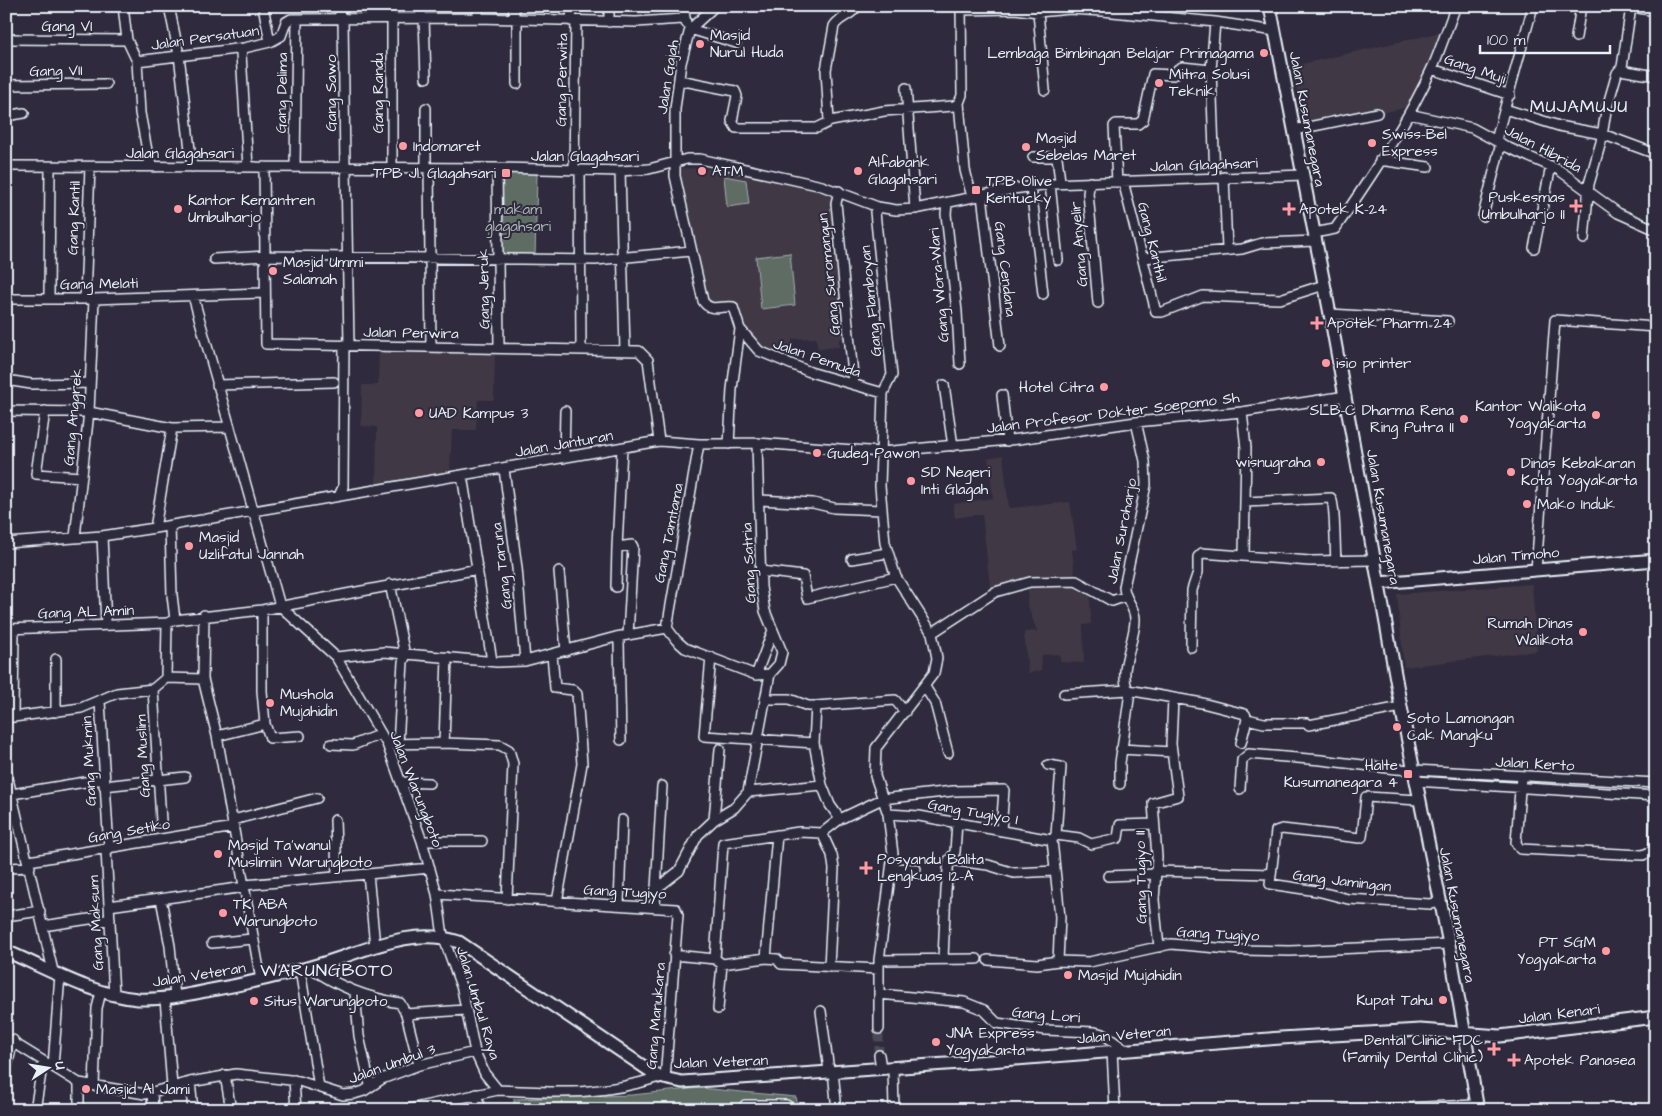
<svg xmlns="http://www.w3.org/2000/svg" width="1662" height="1116" font-family="'Architects Daughter',sans-serif">
<style>
.built{fill:#403844}
.green{fill:#5e6c63;stroke:#a3aeae}
.lines{fill:none;stroke-linecap:round;stroke-linejoin:round}
.minor-tunnel{stroke:#4b4859;stroke-width:9;stroke-dasharray:9 4.5;stroke-linecap:butt}
.minor-casing{stroke:#e8f1f8;stroke-width:12}
.major-casing{stroke:#e8f1f8;stroke-width:15}
.minor{stroke:#2f2a3d;stroke-width:9}
.major{stroke:#2f2a3d;stroke-width:11}
.poi-dot{fill:#ff9aa2;stroke:#2f2a3d;stroke-width:2}
.labels{text-anchor:middle;dominant-baseline:central;stroke-width:4;stroke-linejoin:round;paint-order:stroke}
.street-label{font-size:15px;fill:#e8f1f8;stroke:#2f2a3d}
.poi-label{font-size:15px;fill:#e8f1f8;stroke:#2f2a3d;text-anchor:start}
.park-label{font-size:15px;fill:#aab5b5;stroke:#2f2a3d}
.quarter-label{font-size:18px;letter-spacing:1px;fill:#e8f1f8;stroke:#2f2a3d}
</style>
<rect width="100%" height="100%" fill="#2f2a3d"/>
<filter id="ink" filterUnits="userSpaceOnUse"><feTurbulence type="fractalNoise" baseFrequency=".02" numOctaves="2"/><feDisplacementMap in="SourceGraphic" scale="10" xChannelSelector="R" yChannelSelector="G"/><feConvolveMatrix kernelMatrix="1 2 1 2 8 2 1 2 1" color-interpolation-filters="sRGB"/></filter>
<g filter="url(#ink)">
<path class="built" d="M1438,33L1445,34L1410,107L1303,129L1293,66Z
M674,168L711,169L762,177L834,196L850,338L839,339V347L818,349L816,338L792,339L794,366L748,340L734,309L708,308Z
M379,348L495,351L494,400H478L476,430H452L450,472L376,485L377,427L361,426L362,385H378Z
M1003,455L1009,508L1070,502L1077,549L1072,550L1077,591L1090,593L1091,624L1083,625L1084,663L1061,662L1059,654L1042,655L1041,671L1028,673L1024,632L1037,631L1027,604L1029,579L990,587L982,514L955,518L953,504L993,498L988,458Z
M1532,584L1537,651L1404,667L1397,594Z"/>
<path class="green" d="M508,173L537,174L535,258L500,257L499,178Z
M724,176L746,180L749,204L727,207Z
M790,253L795,305L761,309L756,257Z
M699,1088L796,1097L799,1110H514V1099L632,1095Z"/>
<g class="lines">
<path class="minor-tunnel" d="M879,1055V1029"/>
<g class="minor-casing">
<path id="minor" d="M123,6L127,40L137,61L140,113L149,161L154,167
M169,6L179,55L192,167
M263,6L270,42
M340,6V18
M478,6V18
M683,6L686,23
M715,6L690,29L681,63L675,109V176L703,301C710,313 722,305 733,307L740,329L759,351L810,372L883,393
M961,6L962,95L959,103L965,170L972,197
M1627,6L1656,11
M961,10L1015,9L1038,12L1070,9L1102,11L1215,22L1275,31
M1038,12L1045,90
M343,18L345,167
M421,18V6
M424,18L426,78
M389,19V6
M392,19V168
M514,19V6
M517,19V84
M571,21L572,6
M609,22V6
M690,29L736,43
M1576,37L1581,6
M6,39L127,40
M244,48L241,54L248,167
M137,61L244,48L270,42L281,36L286,22L291,19L478,18L636,22L683,19
M1432,69L1510,95
M1620,70L1656,76
M679,80L735,91L737,96L732,121L736,128H817L831,121L884,111L954,106L959,103
M6,85L106,84
M906,88L915,209
M426,108V168
M1505,109L1559,126L1602,134L1656,154
M1409,114L1472,128L1509,148L1559,170L1618,213L1656,230
M6,116L24,113
M829,121L826,70L834,26C840,16 852,16 857,6
M1294,130L1377,113
M1496,140L1533,6
M1033,157H1057L1060,181L1064,183
M1380,160L1428,167
M6,166L497,168L620,171L649,169L687,159H700L822,186L878,207L896,210L915,209L1013,189L1050,184L1303,175
M264,167L266,344L639,351L648,360L659,441
M295,167L297,19
M346,167L349,345
M429,168L431,346
M497,168L499,348
M574,170L576,21
M580,170L581,348
M620,171L625,350
M1224,177L1227,249
M1215,178L1211,70L1215,22
M1123,181L1156,312H1162L1203,296L1280,299L1324,285
M1090,182L1088,193L1098,303
M1117,182L1114,126L1116,124H1138L1143,120L1153,74L1174,75L1178,69L1182,67L1211,70
M1050,184L1058,260
M1031,187L1043,294
M839,191L836,203L854,385
M982,195L1000,346
M947,203L946,214L957,312L960,364
M878,207L875,212L892,375L883,393L880,486L885,543L896,577L932,633L937,658L934,673L876,748L875,776L888,814L893,854L879,960V1029
M1483,216L1501,143
M1314,233L1335,229C1371,177 1408,122 1434,64C1442,45 1448,26 1456,6
M1584,239L1589,184L1601,142L1606,111L1617,73L1622,67L1631,7
M1534,248L1551,166
M1143,258L1242,249L1262,243L1316,241
M214,259L266,256L596,260L691,251
M193,296L280,606L336,657L387,744L422,841L437,894L443,936L462,989L475,1052L485,1074L498,1090C557,1093 602,1096 659,1077
M6,299H94L265,293
M49,299L50,167
M85,299L90,167
M1330,314L1448,321
M6,380L31,384L90,383
M217,385L334,382
M944,385L953,446
M1002,395L1007,441
M6,411L89,412L172,428L230,427
M45,411L36,474L82,477
M1242,412L1246,448L1244,555
M1136,422L1145,461L1146,485L1124,587C1124,599 1136,608 1135,620C1135,641 1118,670 1128,690L1202,703L1245,714L1247,719L1264,723H1307L1309,725L1401,707
M729,444L732,389L740,329
M622,448L617,547L632,545L633,547L628,635
M564,458L565,411
M504,469L517,568L525,661
M462,475L492,661
M339,496L343,487L344,345
M760,500L813,503L834,508L882,510
M1245,502L1331,498C1335,503 1335,550 1336,561
M170,526L172,595L175,620
M155,528L172,428
M102,536L106,625
M75,537L89,412L94,299
M6,543L102,536L155,528L659,441L699,444L757,443L882,452L1019,439L1136,422L1242,412L1346,396
M852,559L887,553
M1536,570L1555,320L1656,327
M559,571L566,651
M761,571L803,576L807,598L896,577
M390,584L405,655
M616,587L617,547
M204,615L203,679L217,736
M667,628L699,444
M6,629L167,623
M932,633L995,592L1030,582L1076,581L1112,601L1126,596
M616,637L619,642L621,740
M1191,647L1192,590L1198,572V557L1202,553L1310,561L1375,560
M552,655L555,688L573,690L577,694L582,764L557,902
M336,657L384,652L497,662L525,661L616,637L667,628L676,640L685,648L756,675L770,674L779,664L782,652L765,611L761,587L757,443
M711,657L704,736L814,743
M756,675L773,630
M166,678L203,679
M925,687L935,703L948,753
M153,689L161,821
M1064,694L1128,690
M765,699H789L808,706H816L895,700L905,712
M100,701L109,849
M816,706L814,743L822,785
M56,712V659
M13,717L14,629
M6,718L81,708L117,693L153,689L166,678L167,623L175,620L262,610L478,569
M265,724L270,738L300,736
M444,743L447,657
M1241,743L1247,719
M331,744L353,745L381,734
M387,744L444,743L500,745L509,750L513,764L507,899
M398,744L403,662L406,655
M1121,749L1172,752
M1048,765L1061,767L1056,835
M6,770L53,971
M1415,781L1656,796
M401,782L429,783
M1120,784V763L1130,692
M104,786L185,777
M1240,789L1242,760L1249,754L1321,760L1396,769L1656,783L1654,850L1643,855L1520,849L1516,843L1521,777
M748,792L822,785L830,805L840,819L882,799L953,791L1004,790L1001,831
M12,794L103,779
M1419,800L1366,797L1362,837L1360,838L1282,829L1276,831L1270,884L1317,891L1348,899L1430,904L1441,902
M888,814L919,816L1052,840L1056,835
M233,820L317,798
M335,820L337,876
M714,820L720,749
M822,833L832,855L834,869L829,967
M1056,835L1079,838L1091,844L1118,838L1120,825L1154,824
M1052,840L1060,917L1058,961
M422,841H482
M106,850L114,995
M949,860L988,865L1014,873L1055,871
M29,861L234,827
M6,868L30,867
M892,868L916,869
M1157,871L1271,874
M368,874L430,868
M1108,876L1156,874
M244,885L368,874L375,946
M656,889L679,871L698,835L714,820L734,808L748,792L770,674
M437,894L676,909L678,915L665,1079
M161,899L170,946L175,997
M619,905L622,820
M109,906L245,887
M655,906L662,786
M6,916L40,911
M43,926L96,918V922L110,919
M212,943L252,939
M1159,947L1154,900L1157,857L1153,803L1178,796L1171,744L1173,699
M674,955L715,959L722,964L766,958L777,959L781,964L879,969
M766,958L777,835
M715,959L723,843L799,832L822,833L840,819
M943,959L946,890L949,860L955,852L957,822
M879,960L977,959
M988,960L1037,964L1058,961L1089,962L1171,944L1241,950L1290,951L1449,944
M310,967C338,987 366,998 400,1003L406,1014L419,1065
M300,970L319,1087
M261,980L217,736L265,724L262,691V610
M355,993L359,1036L370,1085
M879,994L964,1002L984,1010L997,1023L1045,1030L1095,1032L1103,1034L1124,1049
M165,999L172,1086
M718,1009L722,964
M821,1011L829,1071
M406,1014L465,1010
M6,1038L79,1083L145,1094L190,1082L236,1074L299,1081L343,1095L354,1094L364,1091L382,1079L419,1065L475,1052
M1112,1051L1115,1110
M879,1055L881,1068
M53,1066L60,975
M893,1068L894,1110
M833,1071L836,1101
M6,1072L13,1040
M225,1075L231,1110
M294,1080L296,1110
M190,1082L193,1110
M94,1086L97,1008L101,992
M152,1092L153,1110
M476,1094L481,1110
M745,1105H786L793,1110
M35,1110L43,1061
M79,1110V1083
M405,1110L498,1090
M1345,1110L1477,1105"/>
</g>
<g class="major-casing">
<path id="major" d="M1270,6L1330,314L1401,707L1449,944L1478,1110
M1379,583L1656,560
M6,951C48,969 92,995 138,999C161,1000 183,996 206,991C245,984 285,975 324,963C367,950 414,926 459,942L659,1077L682,1082L990,1061L1281,1038L1420,1030L1500,1036L1656,1017"/>
</g>
<use href="#minor" class="minor"/>
<use href="#major" class="major"/>
</g>
</g>
<g class="poi-dot">
<circle cx="700" cy="44" r="5"/>
<circle cx="1264" cy="53" r="5"/>
<circle cx="1159" cy="83" r="5"/>
<circle cx="1372" cy="143" r="5"/>
<circle cx="403" cy="146" r="5"/>
<circle cx="1026" cy="147" r="5"/>
<circle cx="702" cy="171" r="5"/>
<circle cx="858" cy="171" r="5"/>
<rect x="501" y="168" width="10" height="10" rx="2.5"/>
<rect x="971" y="185" width="10" height="10" rx="2.5"/>
<path d="M1573.5 198.5h5v5h5v5h-5v5h-5v-5h-5v-5h5z"/>
<circle cx="178" cy="209" r="5"/>
<path d="M1286.5 201.5h5v5h5v5h-5v5h-5v-5h-5v-5h5z"/>
<circle cx="273" cy="271" r="5"/>
<path d="M1314.5 315.5h5v5h5v5h-5v5h-5v-5h-5v-5h5z"/>
<circle cx="1326" cy="363" r="5"/>
<circle cx="1104" cy="387" r="5"/>
<circle cx="419" cy="413" r="5"/>
<circle cx="1596" cy="415" r="5"/>
<circle cx="1464" cy="419" r="5"/>
<circle cx="817" cy="453" r="5"/>
<circle cx="1321" cy="462" r="5"/>
<circle cx="1511" cy="472" r="5"/>
<circle cx="911" cy="481" r="5"/>
<circle cx="1527" cy="504" r="5"/>
<circle cx="189" cy="546" r="5"/>
<circle cx="1583" cy="632" r="5"/>
<circle cx="270" cy="703" r="5"/>
<circle cx="1397" cy="727" r="5"/>
<rect x="1403" y="769" width="10" height="10" rx="2.5"/>
<circle cx="218" cy="854" r="5"/>
<path d="M863.5 860.5h5v5h5v5h-5v5h-5v-5h-5v-5h5z"/>
<circle cx="223" cy="913" r="5"/>
<circle cx="1606" cy="951" r="5"/>
<circle cx="1068" cy="975" r="5"/>
<circle cx="1443" cy="1000" r="5"/>
<circle cx="254" cy="1001" r="5"/>
<circle cx="936" cy="1042" r="5"/>
<path d="M1491.5 1041.5h5v5h5v5h-5v5h-5v-5h-5v-5h5z"/>
<path d="M1511.5 1052.5h5v5h5v5h-5v5h-5v-5h-5v-5h5z"/>
<circle cx="86" cy="1089" r="5"/>
</g>
<g class="labels">
<g class="street-label">
<text x="67" y="26">Gang VI</text>
<text transform="translate(205 38) rotate(-8)">Jalan Persatuan</text>
<text transform="translate(1475 69) rotate(19)">Gang Muji</text>
<text transform="translate(56 71) rotate(-1)">Gang VII</text>
<text transform="translate(668 77) rotate(-81)">Jalan Gajah</text>
<text transform="translate(562 80) rotate(-89)">Gang Perwita</text>
<text transform="translate(282 93) rotate(-89)">Gang Delima</text>
<text transform="translate(331 93) rotate(-90)">Gang Sawo</text>
<text transform="translate(378 93) rotate(-90)">Gang Randu</text>
<text transform="translate(1307 119) rotate(79)">Jalan Kusumanegara</text>
<text transform="translate(1543 149) rotate(28)">Jalan Hibrida</text>
<text x="180" y="153">Jalan Glagahsari</text>
<text x="585" y="156">Jalan Glagahsari</text>
<text transform="translate(1204 165) rotate(-2)">Jalan Glagahsari</text>
<text transform="translate(74 218) rotate(-88)">Gang Kantil</text>
<text transform="translate(1152 242) rotate(76)">Gang Kanthil</text>
<text transform="translate(1079 244) rotate(-95)">Gang Anyelir</text>
<text transform="translate(1005 269) rotate(83)">Gang Cendana</text>
<text transform="translate(829 274) rotate(-96)">Gang Suromangun</text>
<text transform="translate(99 284) rotate(-1)">Gang Melati</text>
<text transform="translate(939 285) rotate(-95)">Gang Wora-Wari</text>
<text transform="translate(484 289) rotate(-91)">Gang Jeruk</text>
<text transform="translate(871 301) rotate(-96)">Gang Flamboyan</text>
<text transform="translate(411 333) rotate(1)">Jalan Perwira</text>
<text transform="translate(817 358) rotate(19)">Jalan Pemuda</text>
<text transform="translate(1113 413) rotate(-7)">Jalan Profesor Dokter Soepomo Sh</text>
<text transform="translate(73 417) rotate(-85)">Gang Anggrek</text>
<text transform="translate(564 444) rotate(-10)">Jalan Janturan</text>
<text transform="translate(1383 517) rotate(80)">Jalan Kusumanegara</text>
<text transform="translate(1122 531) rotate(-79)">Jalan Suroharjo</text>
<text transform="translate(669 533) rotate(-79)">Gang Tamtama</text>
<text transform="translate(1516 556) rotate(-5)">Jalan Timoho</text>
<text transform="translate(749 563) rotate(-93)">Gang Satria</text>
<text transform="translate(502 566) rotate(-97)">Gang Taruna</text>
<text transform="translate(86 612) rotate(-2)">Gang AL Amin</text>
<text transform="translate(143 756) rotate(-93)">Gang Muslim</text>
<text transform="translate(89 761) rotate(-93)">Gang Mukmin</text>
<text transform="translate(1535 764) rotate(3)">Jalan Kerto</text>
<text transform="translate(416 789) rotate(69)">Jalan Warungboto</text>
<text transform="translate(973 812) rotate(10)">Gang Tugiyo I</text>
<text transform="translate(129 831) rotate(-10)">Gang Setiko</text>
<text transform="translate(1141 877) rotate(-91)">Gang Tugiyo II</text>
<text transform="translate(1342 881) rotate(7)">Gang Jamingan</text>
<text transform="translate(625 892) rotate(3)">Gang Tugiyo</text>
<text transform="translate(1457 915) rotate(79)">Jalan Kusumanegara</text>
<text transform="translate(96 923) rotate(-93)">Gang Maksum</text>
<text transform="translate(1218 934) rotate(3)">Gang Tugiyo</text>
<text transform="translate(199 975) rotate(-9)">Jalan Veteran</text>
<text transform="translate(478 1003) rotate(73)">Jalan Umbul Raya</text>
<text transform="translate(1559 1014) rotate(-7)">Jalan Kenari</text>
<text transform="translate(1046 1015) rotate(5)">Gang Lori</text>
<text transform="translate(656 1016) rotate(-85)">Gang Manukara</text>
<text transform="translate(1124 1035) rotate(-5)">Jalan Veteran</text>
<text transform="translate(721 1062) rotate(-2)">Jalan Veteran</text>
<text transform="translate(392 1064) rotate(-20)">Jalan Umbul 3</text>
</g>
<g class="poi-label">
<text x="710" y="35">Masjid<tspan x="710" dy="17">Nurul Huda</tspan></text>
<text x="1254" y="53" text-anchor="end">Lembaga Bimbingan Belajar Primagama</text>
<text x="1169" y="74">Mitra Solusi<tspan x="1169" dy="17">Teknik</tspan></text>
<text x="1382" y="134">Swiss-Bel<tspan x="1382" dy="17">Express</tspan></text>
<text x="1036" y="138">Masjid<tspan x="1036" dy="17">Sebelas Maret</tspan></text>
<text x="413" y="146">Indomaret</text>
<text x="868" y="162">Alfabank<tspan x="868" dy="17">Glagahsari</tspan></text>
<text x="712" y="171">ATM</text>
<text x="496" y="173" text-anchor="end">TPB Jl. Glagahsari</text>
<text x="986" y="181">TPB Olive<tspan x="986" dy="17">Kentucky</tspan></text>
<text x="1565" y="197" text-anchor="end">Puskesmas<tspan x="1565" dy="17">Umbulharjo II</tspan></text>
<text x="188" y="200">Kantor Kemantren<tspan x="188" dy="17">Umbulharjo</tspan></text>
<text x="1299" y="209">Apotek K-24</text>
<text x="283" y="262">Masjid Ummi<tspan x="283" dy="17">Salamah</tspan></text>
<text x="1327" y="323">Apotek Pharm 24</text>
<text x="1336" y="363">isio printer</text>
<text x="1094" y="387" text-anchor="end">Hotel Citra</text>
<text x="1586" y="406" text-anchor="end">Kantor Walikota<tspan x="1586" dy="17">Yogyakarta</tspan></text>
<text x="1454" y="410" text-anchor="end">SLB-C Dharma Rena<tspan x="1454" dy="17">Ring Putra II</tspan></text>
<text x="429" y="413">UAD Kampus 3</text>
<text x="827" y="453">Gudeg Pawon</text>
<text x="1311" y="462" text-anchor="end">wisnugraha</text>
<text x="1521" y="463">Dinas Kebakaran<tspan x="1521" dy="17">Kota Yogyakarta</tspan></text>
<text x="921" y="472">SD Negeri<tspan x="921" dy="17">Inti Glagah</tspan></text>
<text x="1537" y="504">Mako Induk</text>
<text x="199" y="537">Masjid<tspan x="199" dy="17">Uzlifatul Jannah</tspan></text>
<text x="1573" y="623" text-anchor="end">Rumah Dinas<tspan x="1573" dy="17">Walikota</tspan></text>
<text x="280" y="694">Mushola<tspan x="280" dy="17">Mujahidin</tspan></text>
<text x="1407" y="718">Soto Lamongan<tspan x="1407" dy="17">Cak Mangku</tspan></text>
<text x="1398" y="765" text-anchor="end">Halte<tspan x="1398" dy="17">Kusumanegara 4</tspan></text>
<text x="228" y="845">Masjid Ta'wanul<tspan x="228" dy="17">Muslimin Warungboto</tspan></text>
<text x="877" y="859">Posyandu Balita<tspan x="877" dy="17">Lengkuas 12-A</tspan></text>
<text x="233" y="904">TK ABA<tspan x="233" dy="17">Warungboto</tspan></text>
<text x="1596" y="942" text-anchor="end">PT SGM<tspan x="1596" dy="17">Yogyakarta</tspan></text>
<text x="1078" y="975">Masjid Mujahidin</text>
<text x="1433" y="1000" text-anchor="end">Kupat Tahu</text>
<text x="264" y="1001">Situs Warungboto</text>
<text x="946" y="1033">JNA Express<tspan x="946" dy="17">Yogyakarta</tspan></text>
<text x="1483" y="1040" text-anchor="end">Dental Clinic FDC<tspan x="1483" dy="17">(Family Dental Clinic)</tspan></text>
<text x="1524" y="1060">Apotek Panasea</text>
<text x="96" y="1089">Masjid Al Jami</text>
</g>
<g class="park-label">
<text x="518" y="209">makam<tspan x="518" dy="17">glagahsari</tspan></text>
</g>
<g class="quarter-label">
<text x="1579" y="106">MUJAMUJU</text>
<text x="327" y="970">WARUNGBOTO</text>
</g>
</g>
<rect width="1662" height="1116" fill="none" stroke="#2f2a3d" stroke-width="25"/>
<rect x="12" y="12" width="1637" height="1091" fill="none" stroke="#e8f1f8" stroke-width="2" filter="url(#ink)"/>
<g transform="translate(48 1068) rotate(78)" stroke="#2f2a3d" stroke-width="4" paint-order="stroke">
<path d="M0-4L9 19L0 12L-9 19Z" fill="#e8f1f8"/>
<text y="-8" font-size="14" font-weight="bold" text-anchor="middle" fill="#e8f1f8">U</text>
</g>
<path d="M1480 45v8h130v-8" fill="none" stroke="#e8f1f8" stroke-width="2.5"/>
<text x="1487" y="45" font-size="15" fill="#e8f1f8" stroke="#2f2a3d" stroke-width="4" paint-order="stroke">100 m</text>
</svg>
